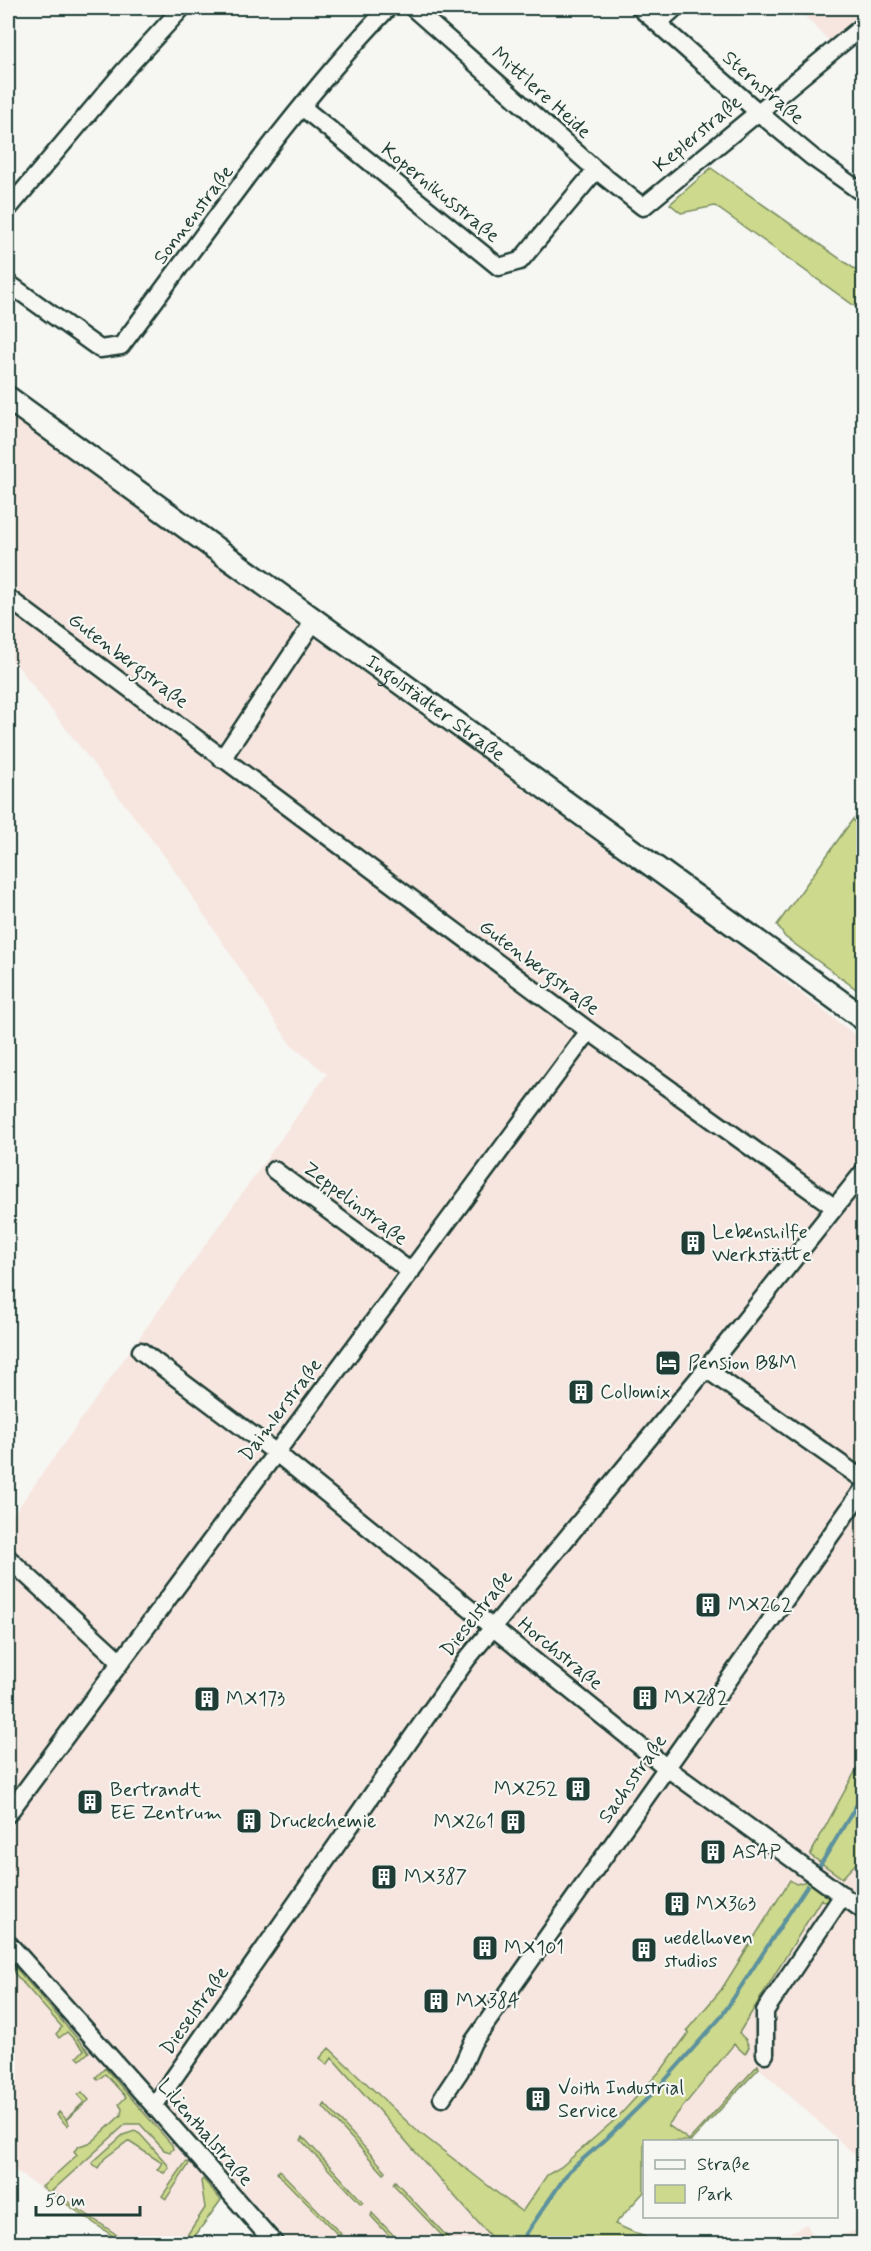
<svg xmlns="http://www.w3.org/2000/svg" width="871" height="2251" font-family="Mynerve,sans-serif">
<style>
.built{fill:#f7e6df}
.green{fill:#cdd98c;stroke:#768b60;stroke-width:1.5}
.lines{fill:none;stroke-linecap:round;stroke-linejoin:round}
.stream{stroke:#5c919e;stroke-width:4}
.street-casing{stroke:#1f3d34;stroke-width:21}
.secondary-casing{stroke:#1f3d34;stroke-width:27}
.street{stroke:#f6f6f2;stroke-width:16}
.secondary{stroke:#f6f6f2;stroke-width:22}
.labels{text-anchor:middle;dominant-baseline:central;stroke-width:4.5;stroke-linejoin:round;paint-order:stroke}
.street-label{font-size:20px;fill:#1f3d34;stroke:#f6f6f2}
.poi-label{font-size:20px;fill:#1f3d34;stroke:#f6f6f2;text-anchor:start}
</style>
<rect width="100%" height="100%" fill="#f6f6f2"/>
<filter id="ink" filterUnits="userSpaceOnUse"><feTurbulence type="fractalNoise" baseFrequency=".0167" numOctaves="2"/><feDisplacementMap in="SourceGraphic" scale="12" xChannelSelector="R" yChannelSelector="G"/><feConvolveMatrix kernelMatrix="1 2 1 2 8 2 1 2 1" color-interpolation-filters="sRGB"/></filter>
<g filter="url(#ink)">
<path class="built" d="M797,8H863V15L830,42Z
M8,414L742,948L863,1041V2162L759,2068L691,2141L644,2142V2192L615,2224L658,2243H290L232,2180L221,2200L190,2243H122L8,2166V1522L327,1074L291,1045L166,858L16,664L8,656Z
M807,2224L815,2243H770L803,2226Z
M863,2228V2236L829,2243H820Z"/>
<path class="green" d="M711,168L863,275V312L715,206L681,213L670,204Z
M853,819L863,838V994L785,937L777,925Z
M863,1757V1856L842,1878L810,1855Z
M790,1880L796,1884L807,1881L830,1897L831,1905L821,1899L739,2033L746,2040L749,2047L745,2054L734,2044L668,2125L689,2140L758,2065L759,2068L691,2141L644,2142V2192L615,2224L658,2243H486L485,2242L490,2236L332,2058L327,2065L320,2058L329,2048L415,2129L522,2212L547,2175L561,2167L618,2117L663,2068L689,2032L687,2030L721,1990Z
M8,1959L89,2052L80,2060L77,2057L84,2050L67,2032L59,2038L56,2034L62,2027L8,1966Z
M105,2068L172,2145L173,2149L170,2152L164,2150L140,2124H126L52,2191L129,2243H123L42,2187L77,2155L74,2151L79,2146L92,2142L121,2115L122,2109L119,2104L126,2097L105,2074L98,2080L96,2077Z
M82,2092L89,2100L66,2120L69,2124L67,2126L57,2115L59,2112L66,2119L84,2102L78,2095Z
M325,2104L386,2171L384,2174L323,2107Z
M135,2131L140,2134L167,2164L169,2168L164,2173L157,2170L162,2163L128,2141L105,2158L98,2168L92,2163L123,2135Z
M303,2137L363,2202L361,2204L301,2140Z
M186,2162L189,2163L188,2166L166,2199L162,2196Z
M279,2170L341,2234L339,2236L277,2173Z
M203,2179L221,2200L190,2243H182L205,2208L201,2181Z
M395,2181L453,2243H449L393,2184Z
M372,2213L401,2243H396L371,2216Z"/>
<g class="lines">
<path class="stream" d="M819,1867L864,1793
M519,2244L569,2171L605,2140L660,2086L721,2017L807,1886"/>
<g class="street-casing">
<path id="street" d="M413,8L596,170L643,207L864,25
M640,8L758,112L812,157L864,194
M658,23L675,8
M302,107L499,267L520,261L596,170
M8,209L124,71L182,8
M8,283L100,349L121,346C207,232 290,110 388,8
M8,598L589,1031L834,1207
M222,759L314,621
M274,1170L411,1272
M141,1351L275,1452L667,1768L864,1911
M706,1369L864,1480
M8,1558L120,1661
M8,1814L589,1031
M8,1943L154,2106L275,2244
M765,2054V2011L843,1895
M442,2098L460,2071L473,2042L864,1488
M154,2106L467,1659L706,1369L864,1171"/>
</g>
<g class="secondary-casing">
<g id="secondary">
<path id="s1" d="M8,398L864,1019"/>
</g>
</g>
<use href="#street" class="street"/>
<use href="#secondary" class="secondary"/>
</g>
</g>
<defs>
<g id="building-square" transform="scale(1.35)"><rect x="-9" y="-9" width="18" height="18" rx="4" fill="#1f3d34" stroke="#f6f6f2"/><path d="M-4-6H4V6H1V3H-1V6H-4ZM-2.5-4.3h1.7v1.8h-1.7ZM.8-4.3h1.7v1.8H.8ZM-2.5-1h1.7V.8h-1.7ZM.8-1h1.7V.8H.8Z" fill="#fff"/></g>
<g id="hotel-square" transform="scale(1.35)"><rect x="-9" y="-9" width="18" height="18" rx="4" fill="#1f3d34" stroke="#f6f6f2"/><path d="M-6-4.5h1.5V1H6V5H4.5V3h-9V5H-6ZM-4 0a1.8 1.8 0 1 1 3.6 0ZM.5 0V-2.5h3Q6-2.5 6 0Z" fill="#fff"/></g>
</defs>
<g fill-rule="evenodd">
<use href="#building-square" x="693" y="1243"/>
<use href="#hotel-square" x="668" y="1363"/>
<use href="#building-square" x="581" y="1392"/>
<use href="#building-square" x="708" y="1605"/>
<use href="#building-square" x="645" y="1698"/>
<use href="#building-square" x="207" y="1699"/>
<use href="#building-square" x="578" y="1789"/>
<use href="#building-square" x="90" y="1802"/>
<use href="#building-square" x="249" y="1821"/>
<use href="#building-square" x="513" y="1822"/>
<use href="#building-square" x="713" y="1852"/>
<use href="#building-square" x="384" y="1877"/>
<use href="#building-square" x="677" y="1904"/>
<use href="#building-square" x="485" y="1948"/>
<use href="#building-square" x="644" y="1950"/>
<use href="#building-square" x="436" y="2001"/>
<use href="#building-square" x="538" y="2099"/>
</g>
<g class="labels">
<g class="street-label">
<text transform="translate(763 88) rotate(41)">Sternstraße</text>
<text transform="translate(541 93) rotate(42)">Mittlere Heide</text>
<text transform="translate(698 134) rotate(-40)">Keplerstraße</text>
<text transform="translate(440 193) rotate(39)">Kopernikusstraße</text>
<text transform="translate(194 215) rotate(-53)">Sonnenstraße</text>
<text transform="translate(128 661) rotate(37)">Gutenbergstraße</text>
<text stroke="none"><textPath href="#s1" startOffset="528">Ingolstädter Straße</textPath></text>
<text transform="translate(539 968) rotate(37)">Gutenbergstraße</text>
<text transform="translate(355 1204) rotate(37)">Zeppelinstraße</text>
<text transform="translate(281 1410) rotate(-53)">Daimlerstraße</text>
<text transform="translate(477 1614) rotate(-52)">Dieselstraße</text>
<text transform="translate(560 1654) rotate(39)">Horchstraße</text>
<text transform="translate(633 1779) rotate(-55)">Sachsstraße</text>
<text transform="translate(195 2011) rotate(-55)">Dieselstraße</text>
<text transform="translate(205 2133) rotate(49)">Lilienthalstraße</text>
</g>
<g class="poi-label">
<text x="712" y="1232">Lebenshilfe<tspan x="712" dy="23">Werkstätte</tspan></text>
<text x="688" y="1363">Pension B&amp;M</text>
<text x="600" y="1392">Collomix</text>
<text x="728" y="1605">MX262</text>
<text x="664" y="1698">MX282</text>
<text x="226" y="1699">MX173</text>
<text x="558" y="1789" text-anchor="end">MX252</text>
<text x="110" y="1790">Bertrandt<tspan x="110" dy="23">EE Zentrum</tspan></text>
<text x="268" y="1821">Druckchemie</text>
<text x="494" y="1822" text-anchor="end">MX261</text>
<text x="732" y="1852">ASAP</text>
<text x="404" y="1877">MX387</text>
<text x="696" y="1904">MX363</text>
<text x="664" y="1938">uedelhoven<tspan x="664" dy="23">studios</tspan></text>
<text x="504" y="1948">MX101</text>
<text x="456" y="2001">MX384</text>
<text x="558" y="2088">Voith Industrial<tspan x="558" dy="23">Service</tspan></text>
</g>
</g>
<rect width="871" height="2251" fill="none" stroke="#f6f6f2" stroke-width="30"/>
<rect x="15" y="15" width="841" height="2221" fill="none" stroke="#1f3d34" stroke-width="2" filter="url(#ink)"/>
<rect x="643" y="2140" width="195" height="78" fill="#f6f6f2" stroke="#a0aca6" stroke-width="1.5"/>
<rect x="655" y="2160" width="30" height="9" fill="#f6f6f2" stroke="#a0aca6" stroke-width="1.5"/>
<text x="697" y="2170" font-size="18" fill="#1f3d34">Straße</text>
<rect x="655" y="2185" width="30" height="18" fill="#cdd98c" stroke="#a0aca6" stroke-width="1.5"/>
<text x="697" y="2200" font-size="18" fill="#1f3d34">Park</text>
<path d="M36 2206v9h104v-9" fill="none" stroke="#1f3d34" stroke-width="3"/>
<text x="45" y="2206" font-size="18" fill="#1f3d34" stroke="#f6f6f2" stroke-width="4.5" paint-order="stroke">50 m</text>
</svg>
